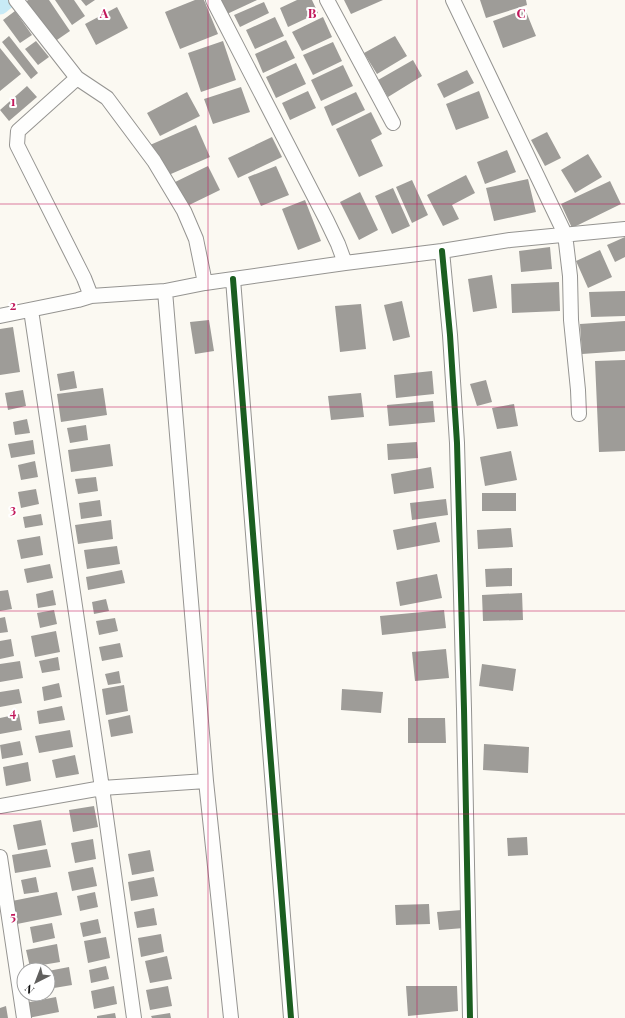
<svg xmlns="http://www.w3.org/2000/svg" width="625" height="1018" font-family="'Playfair Display',serif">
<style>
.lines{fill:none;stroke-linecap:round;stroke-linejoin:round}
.canal{stroke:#c8eaf6;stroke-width:19}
.building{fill:#9e9c98}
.street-casing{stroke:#959491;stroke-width:16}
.street{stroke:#fefefd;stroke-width:14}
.cycleway-casing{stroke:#fff;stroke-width:8}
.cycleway{stroke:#1b5e20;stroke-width:6}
.grid{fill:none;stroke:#c2185b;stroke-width:1;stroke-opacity:0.55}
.grid-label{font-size:13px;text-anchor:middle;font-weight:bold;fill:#c2185b;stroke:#fff;stroke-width:4;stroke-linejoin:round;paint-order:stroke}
</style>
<rect width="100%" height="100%" fill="#fbf9f2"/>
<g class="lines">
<path class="canal" d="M0,5L6,0"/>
</g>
<path class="building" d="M28,0H49L70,31L54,42L26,2Z
M55,0H74L85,16L72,25Z
M81,0H95L86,6Z
M195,0H204L218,34L180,49L165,12Z
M221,0H257L227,14Z
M297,0H312L318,13L288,27L280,8Z
M344,0H383L351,14Z
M480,0H526L527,5L486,18Z
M264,2L269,13L240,27L234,15Z
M117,7L128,28L96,45L85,24Z
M525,9L536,36L503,48L493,21Z
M15,11L32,35L20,43L3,20Z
M275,17L284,36L255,49L246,30Z
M323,17L332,37L302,51L292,32Z
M9,36L38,73L31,79L2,42Z
M395,36L407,56L377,74L364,53Z
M286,40L295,58L263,73L255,54Z
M36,41L49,57L38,65L25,49Z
M223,41L236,80L201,92L188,53Z
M333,42L342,61L313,75L303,55Z
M0,48L21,74L0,91Z
M413,60L422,76L388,97L378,80Z
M296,63L306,84L276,98L266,77Z
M343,65L353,86L321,101L311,80Z
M467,70L474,83L444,98L437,84Z
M27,86L37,97L9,121L0,110Z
M241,87L250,112L213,124L204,99Z
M308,91L316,108L290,120L282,103Z
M479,91L489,118L456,130L446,104Z
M187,92L200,116L160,136L147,113Z
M356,92L365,110L332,126L324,107Z
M371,112L382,134L371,140L383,166L359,177L336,129Z
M196,125L210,157L164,177L150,145Z
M547,132L561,158L545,166L531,140Z
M272,137L282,157L238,178L228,158Z
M507,150L516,172L485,184L477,162Z
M588,154L602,177L575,193L561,170Z
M208,166L220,190L183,208L171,184Z
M276,166L289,195L261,206L248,177Z
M466,175L475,193L452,205L459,219L443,226L427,195Z
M528,179L536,212L494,221L486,188Z
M412,180L428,215L412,223L396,187Z
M610,181L621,204L572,228L561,204Z
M393,188L410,226L392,234L375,196Z
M360,192L378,230L359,240L340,202Z
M305,200L321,241L298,250L282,209Z
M625,237V257L615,262L607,245Z
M550,247L552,269L521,272L519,251Z
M600,250L612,277L588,288L576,261Z
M492,275L497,308L473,312L468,279Z
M559,282L560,311L512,313L511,284Z
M625,291V316L591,317L589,292Z
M402,301L410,337L393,341L384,305Z
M361,304L366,349L340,352L335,306Z
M209,320L214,351L195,354L190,322Z
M625,321V351L582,354L580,324Z
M13,327L20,372L0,375V329Z
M625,360V451L599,452L595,361Z
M74,371L77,388L60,391L57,374Z
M432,371L434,394L396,398L394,375Z
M486,380L492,402L477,406L470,384Z
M103,388L107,415L61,422L57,394Z
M23,390L26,406L8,410L5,393Z
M361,393L364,417L331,420L328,396Z
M433,401L435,422L389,426L387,405Z
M514,404L518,426L497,429L492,408Z
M27,419L30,433L15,435L13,422Z
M86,425L88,440L70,443L67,428Z
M33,440L35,454L11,458L8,444Z
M417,442L418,458L388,460L387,444Z
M110,444L113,466L71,472L68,450Z
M511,451L517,480L485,486L480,457Z
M35,461L38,477L21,480L18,465Z
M431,467L434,488L394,494L391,474Z
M96,477L98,491L78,494L75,479Z
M36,489L39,504L21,508L18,492Z
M482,493H516V511H482Z
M446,499L448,515L412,520L410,503Z
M100,500L102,516L81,519L79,503Z
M41,514L43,525L25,528L23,517Z
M111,520L113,539L78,544L75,525Z
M436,522L440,542L397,550L393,530Z
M511,528L513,547L478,549L477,530Z
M40,536L43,555L21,559L17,540Z
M117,546L120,564L87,569L84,550Z
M50,564L53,578L27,583L24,569Z
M512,568V586L486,587L485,569Z
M122,570L125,583L88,590L86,577Z
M437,574L442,598L400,606L396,582Z
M8,590L12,609L0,611V591Z
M53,590L56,605L38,608L36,594Z
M522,593L523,620L483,621L482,595Z
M106,599L109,611L94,614L92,602Z
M54,610L57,624L40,628L37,613Z
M444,610L446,628L382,635L380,616Z
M5,617L8,632L0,633V618Z
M115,618L118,631L99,635L96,621Z
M56,631L60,652L35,657L31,636Z
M11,639L14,656L0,659V641Z
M120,643L123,657L102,661L99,647Z
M446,649L449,678L415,681L412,652Z
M58,657L60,670L42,673L39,661Z
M20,661L23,678L0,682V664Z
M482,664L516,669L513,691L479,686Z
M119,671L121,683L108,685L105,674Z
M59,683L62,697L44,701L42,687Z
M124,685L128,711L106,715L102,689Z
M19,689L22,703L0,707V692Z
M342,689L383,692L381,713L341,710Z
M62,706L65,720L39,724L37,711Z
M19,714L22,730L0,734V718Z
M130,715L133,733L111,737L108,720Z
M408,718H445L446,743H408Z
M70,730L73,747L39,753L35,736Z
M20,741L23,755L2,759L0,745Z
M484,744L529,747L528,773L483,770Z
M75,755L79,774L56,778L52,760Z
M28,762L31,781L6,786L3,767Z
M94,806L98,827L73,832L69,810Z
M41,820L46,845L18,850L13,825Z
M527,837L528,855L508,856L507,838Z
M93,839L96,859L75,863L71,843Z
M47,849L51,867L15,873L12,855Z
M150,850L154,871L132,875L128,854Z
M93,867L97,886L72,891L68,872Z
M36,877L39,892L24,894L21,880Z
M154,877L158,896L131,901L128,882Z
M57,892L62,915L17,924L12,901Z
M95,892L98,907L80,911L77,896Z
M429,904L430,924L396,925L395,905Z
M154,908L157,925L137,928L134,912Z
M462,910L464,928L439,930L437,912Z
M98,919L101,933L83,937L80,923Z
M52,923L55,938L33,943L30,927Z
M161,934L164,952L141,957L138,938Z
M106,937L110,958L88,963L84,941Z
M57,944L60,962L30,967L26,950Z
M167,956L172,979L150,983L145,961Z
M106,966L109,979L91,983L89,970Z
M69,967L72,985L48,989V971Z
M114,986L117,1004L94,1009L91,991Z
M168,986L172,1006L150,1010L146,990Z
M406,986H457L458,1011L408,1016Z
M56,997L59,1012L28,1018L25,1003Z
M6,1006L8,1018H0V1008Z
M115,1013L116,1018H97V1016Z
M170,1013L171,1018H152L151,1016Z"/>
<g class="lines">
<g class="street-casing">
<path id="street" d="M16,0L77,78L18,131L17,145L84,278L91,296
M213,0L327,221L338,244L345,263
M327,0L393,123
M453,0L565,234L570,276L571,320L578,390L579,414
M77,78L107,98L154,161L184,211L196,239L205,283
M442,251L450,335L457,443L464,709L470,1018
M233,279L291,1018
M165,291L206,781L231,1018
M31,310L102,788L134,1018
M0,316L78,300L91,296L165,291L205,283L345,263L442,251L510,240L625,229
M0,806L102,788L206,781
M0,857L24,1018"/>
</g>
<use href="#street" class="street"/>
<g class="cycleway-casing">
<path id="cycleway" d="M442,251L450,335L457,443L464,709L470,1018
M233,279L291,1018"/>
</g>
<use href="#cycleway" class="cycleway"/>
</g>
<path class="grid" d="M208,0V1018M417,0V1018M0,204H625M0,407H625M0,611H625M0,814H625"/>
<g class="grid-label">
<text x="104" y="18">A</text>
<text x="312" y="18">B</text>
<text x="521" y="18">C</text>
<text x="13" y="106">1</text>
<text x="13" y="310">2</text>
<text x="13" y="514">3</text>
<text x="13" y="717">4</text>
<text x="13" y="921">5</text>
</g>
<g transform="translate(36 982) rotate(222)"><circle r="19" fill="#ffffff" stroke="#9f9f9f"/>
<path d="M0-3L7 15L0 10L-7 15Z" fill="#61605e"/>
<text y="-6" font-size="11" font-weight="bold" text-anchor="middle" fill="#0e0e0e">N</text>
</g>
</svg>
